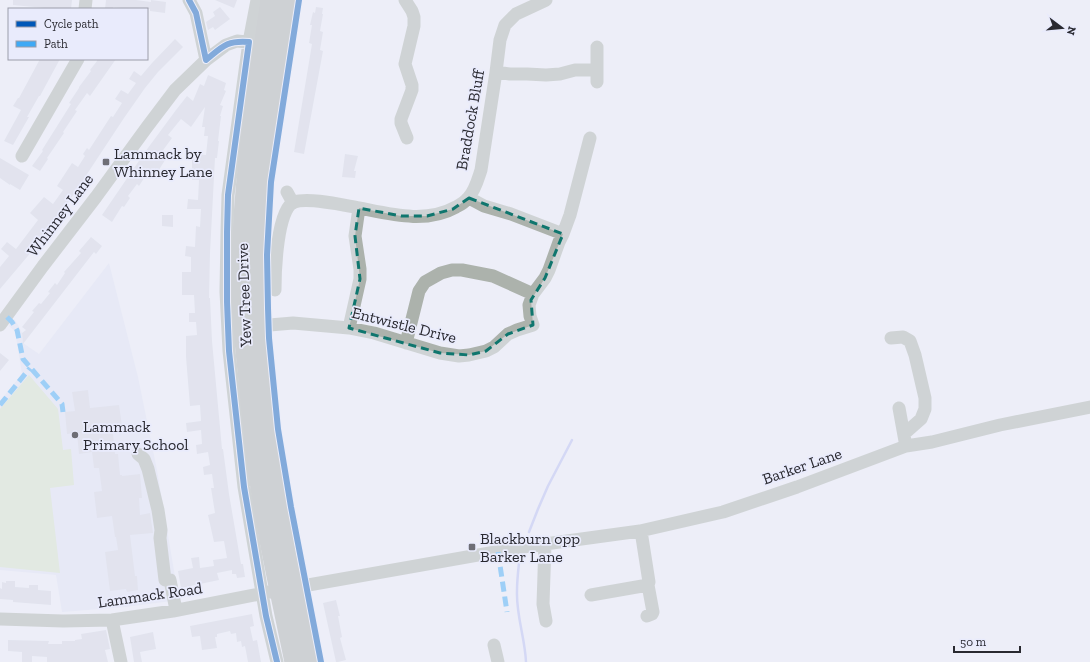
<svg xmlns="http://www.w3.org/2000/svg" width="1090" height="662" font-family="'Zilla Slab',serif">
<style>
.built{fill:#e0e2f4}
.green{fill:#d4e2c7}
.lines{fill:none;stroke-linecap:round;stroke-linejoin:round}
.stream{stroke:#b7bcf2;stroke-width:2.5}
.building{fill:#d4d6e3}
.minor{stroke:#acb2ac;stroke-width:13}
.highway{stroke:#a9ada8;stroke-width:19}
.quiet{stroke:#3fa9f5;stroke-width:5;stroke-dasharray:10 5;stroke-linecap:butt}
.cycleway-casing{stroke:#e9ebfc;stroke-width:8}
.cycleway{stroke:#0057b8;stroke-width:6}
.marked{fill:none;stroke:#0f766e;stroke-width:3;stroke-dasharray:8 5;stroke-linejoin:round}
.poi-dot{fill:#6e6e76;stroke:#e9ebfc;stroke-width:1.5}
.labels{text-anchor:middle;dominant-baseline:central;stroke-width:3.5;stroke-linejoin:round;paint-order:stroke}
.street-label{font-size:16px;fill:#292930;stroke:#e9ebfc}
.poi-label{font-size:16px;fill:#292930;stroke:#e9ebfc;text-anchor:start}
</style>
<rect width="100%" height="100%" fill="#edeef8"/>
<path class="built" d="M109,263L138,377L157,470L179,600L126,607L62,612L56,575L0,570V401L22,374L15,331L9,326L14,319L18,325L22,333L23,343L39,354Z"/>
<path class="green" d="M29,375L58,409L63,450L71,449L74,485L50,488L60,573L0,567V409Z"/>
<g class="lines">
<path class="stream" d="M529,532L538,509L548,486L572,440
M519,563C518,572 517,582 517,591C516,615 525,638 526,662"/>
</g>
<path class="building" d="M13,0H72L71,9H55L13,5Z
M106,0H136L151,2V0L166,2L165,13L150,11V9H130L113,7V9H105Z
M215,0H237L234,8Z
M220,7L230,19L215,30L213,27L208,30L206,22L215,16L213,12Z
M316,7L323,8L322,14H323L320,31L323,32L320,50L323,51L304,154L294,152L312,44L309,43L312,25H310L313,12L315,13Z
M175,39L183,47L158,72L145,88L124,118L62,212L38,244L0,289V267L9,256L1,249L7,242L16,249L38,220L30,213L44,197L53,204L63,190L57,186L72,163L78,167L85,156L83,154L87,148L89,150L111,116L113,117L122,103L115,99L121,90L128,94L136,83L129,79L134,71L141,76L152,63Z
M40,59H60L40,96H39L27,117H29L13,145L4,141L21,110L13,106L18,98H19Z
M97,59H116L90,96L87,93L75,110L77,111L63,132L64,133L47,158L48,159L40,171L32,166L43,151L42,150L71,104L69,103L79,88V87L91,71L90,70L97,61Z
M208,75L226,83L224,90L226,91L220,105L223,106L220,116H221L218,141H219L217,158H215L210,253L209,298H210L212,341L222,449H223L229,494L241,564H243L245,577L237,578L236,574H232V570L217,573L219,580L181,588L178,571L193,568L191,558L199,557L200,568L214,566L213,560L227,558L224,541L214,542L208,515L215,513L211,488H214L212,474L204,475L203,467L210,465L208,452L197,454L196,445L202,444L201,430L187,432L186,423L201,421L200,405L190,406L186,357V336L197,335L196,322H189V313H195L194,295H182V272H191V257L185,256L186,246L195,247L196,226L200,227L201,209H187L188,199L198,200L199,180H192V159H195L196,154L206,155L208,136H204L205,127H202L205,107L191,127L181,119L168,135L172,138L161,153L167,157L155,176L148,172L139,186L137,184L128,196L130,198L124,207L122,206L112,222L102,215L145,152L176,110L187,96L193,101L200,84L204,86Z
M345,154L358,156L354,171H356L355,178L342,177Z
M0,158L29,175L20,190L10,184V185L0,178Z
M162,215H173V227L162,226Z
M91,237L102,246L96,254L94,252L23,344L22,333L26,330L22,327L34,312L32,311L39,303L41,304L50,293L48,292L55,283L57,285L65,273L64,272L81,253L79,251Z
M0,353L9,360L0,371Z
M88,390L90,408L119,405L123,433L113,434L115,454H118L120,475H122V476L140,474L142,498H139L140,515L150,513L153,533L130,535L135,576H137L138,590L127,592L126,589L110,591L105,552L118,550L116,537H115L112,516L97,518L94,492L102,491L99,468H94L92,452L79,454L77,433L67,434L65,412L75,411L72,392Z
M6,581H15V587L29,588V585H38V590L51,591V605L13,602V600L0,599V588L2,589V582L6,583Z
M336,600L340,616H338L342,637L340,638L346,660L338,662H336L323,603Z
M252,614L254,626L250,627L253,641L257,640L261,662H248L245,646L242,647L241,641L237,642L236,633L231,634L230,631L217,634V637H215L217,648L210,649L202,650L200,636L192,637L190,626Z
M106,630L110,649L105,650L108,662H47V657L32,656V662H22V652L8,651V640L49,641L48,644H62V641H75V640L82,639L81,634Z
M153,632L156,649L140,652L142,662H134L130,637Z"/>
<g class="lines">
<path class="minor" d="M189,0L196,13L206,60
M257,0L249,42L228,195L227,232L226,292L229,351L244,487L266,616L277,662
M405,0L412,11L414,17V26L405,64L412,85V90L401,119V123L407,138
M85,9L86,0
M597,47V82
M496,72L510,74H527L546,75L560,74L575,70H597
M22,156L78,59
M287,192L293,203
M469,198L484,206L511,214L563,234
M275,290C275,272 277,209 294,202C309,197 342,205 359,208
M0,325L43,266L96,197L147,127L175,90L206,60L226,45L237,41L256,43
M258,326L293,323L349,328L374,333L440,353L459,356L469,355L486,351L494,347L508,334L517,330L533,325L530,316L529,305L533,294L545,278L549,270L559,242L563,234L570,215L590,138
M349,328L360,279V269L355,236L359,208C390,214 426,224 456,207C460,205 465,202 468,198C475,191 478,179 481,170L496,72L500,40L505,25L516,14L546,0
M891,338L903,337L910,341L915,355L925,398V409L921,419L904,434
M406,343L419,291L425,282L441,273L452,270H462L493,276L533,294
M899,408L905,441
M138,454L144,459L148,469L158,510L161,530L160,538L165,580H170L176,610
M545,544L543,604L546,621
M591,595L648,585L649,582L641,531
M647,616L652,614L653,612L648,585
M0,619L63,621L112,620L173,611L280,590L523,547L640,531L723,512L797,487L906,446L932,442L1000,425L1090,407
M112,620L121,662
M494,645L498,662"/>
<path class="highway" d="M270,0C256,95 240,191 241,287C241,315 244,343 247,371C252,424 257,478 267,530C275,574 285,618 294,662
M287,0C280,40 274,80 269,120C264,156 258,193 257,230C254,375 276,521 310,662"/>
<path class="quiet" d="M7,317L12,322L17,330L23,359L62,404L63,412
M0,405L30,368
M498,552L507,612"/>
<g class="cycleway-casing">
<path id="cycleway" d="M189,0L196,13L206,60C222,47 227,40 249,42L228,195L227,232V302L229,351L244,487L266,616L277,662
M299,0L271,182L267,255L268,308L269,338L278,429L291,507L321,662"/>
</g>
<use href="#cycleway" class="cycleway"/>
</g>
<path d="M0 0H1090V662H0ZM469,198L563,234L545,278L531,300L533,325L508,334L486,351L469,355L440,353L349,328L360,279L355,236L359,208L401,216H427L453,209Z" fill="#edeef8" fill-opacity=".55" fill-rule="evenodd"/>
<path class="marked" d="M469,198L563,234L545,278L531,300L533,325L508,334L486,351L469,355L440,353L349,328L360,279L355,236L359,208L401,216H427L453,209Z"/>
<g class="poi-dot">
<rect x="102" y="158" width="8" height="8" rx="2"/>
<circle cx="75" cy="435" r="4"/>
<rect x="468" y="543" width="8" height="8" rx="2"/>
</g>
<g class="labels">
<g class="street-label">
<text transform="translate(470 120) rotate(-80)">Braddock Bluff</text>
<text transform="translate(60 215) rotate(-53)">Whinney Lane</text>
<text transform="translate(244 295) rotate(-92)">Yew Tree Drive</text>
<text transform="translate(404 325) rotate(14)">Entwistle Drive</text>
<text transform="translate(802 466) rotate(-19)">Barker Lane</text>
<text transform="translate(150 595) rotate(-8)">Lammack Road</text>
</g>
<g class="poi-label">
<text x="114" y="153">Lammack by<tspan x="114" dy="18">Whinney Lane</tspan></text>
<text x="83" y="426">Lammack<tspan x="83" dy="18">Primary School</tspan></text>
<text x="480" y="538">Blackburn opp<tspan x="480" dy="18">Barker Lane</tspan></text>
</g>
</g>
<rect x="8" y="8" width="140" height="52" fill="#e9ebfc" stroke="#9c9daa"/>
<rect x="16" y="21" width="20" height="6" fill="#0057b8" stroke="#9c9daa"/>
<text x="44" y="28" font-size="12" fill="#292930">Cycle path</text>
<rect x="16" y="41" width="20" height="6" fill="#3fa9f5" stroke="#9c9daa"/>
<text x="44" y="48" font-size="12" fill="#292930">Path</text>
<g transform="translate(1062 28) rotate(106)" stroke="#e9ebfc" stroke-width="3" paint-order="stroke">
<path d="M0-3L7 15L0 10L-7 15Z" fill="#292930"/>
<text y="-6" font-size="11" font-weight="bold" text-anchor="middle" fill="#292930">N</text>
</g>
<path d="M954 646v6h66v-6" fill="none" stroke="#292930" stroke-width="2"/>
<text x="960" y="646" font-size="12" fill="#292930" stroke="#e9ebfc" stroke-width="3" paint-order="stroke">50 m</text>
</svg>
